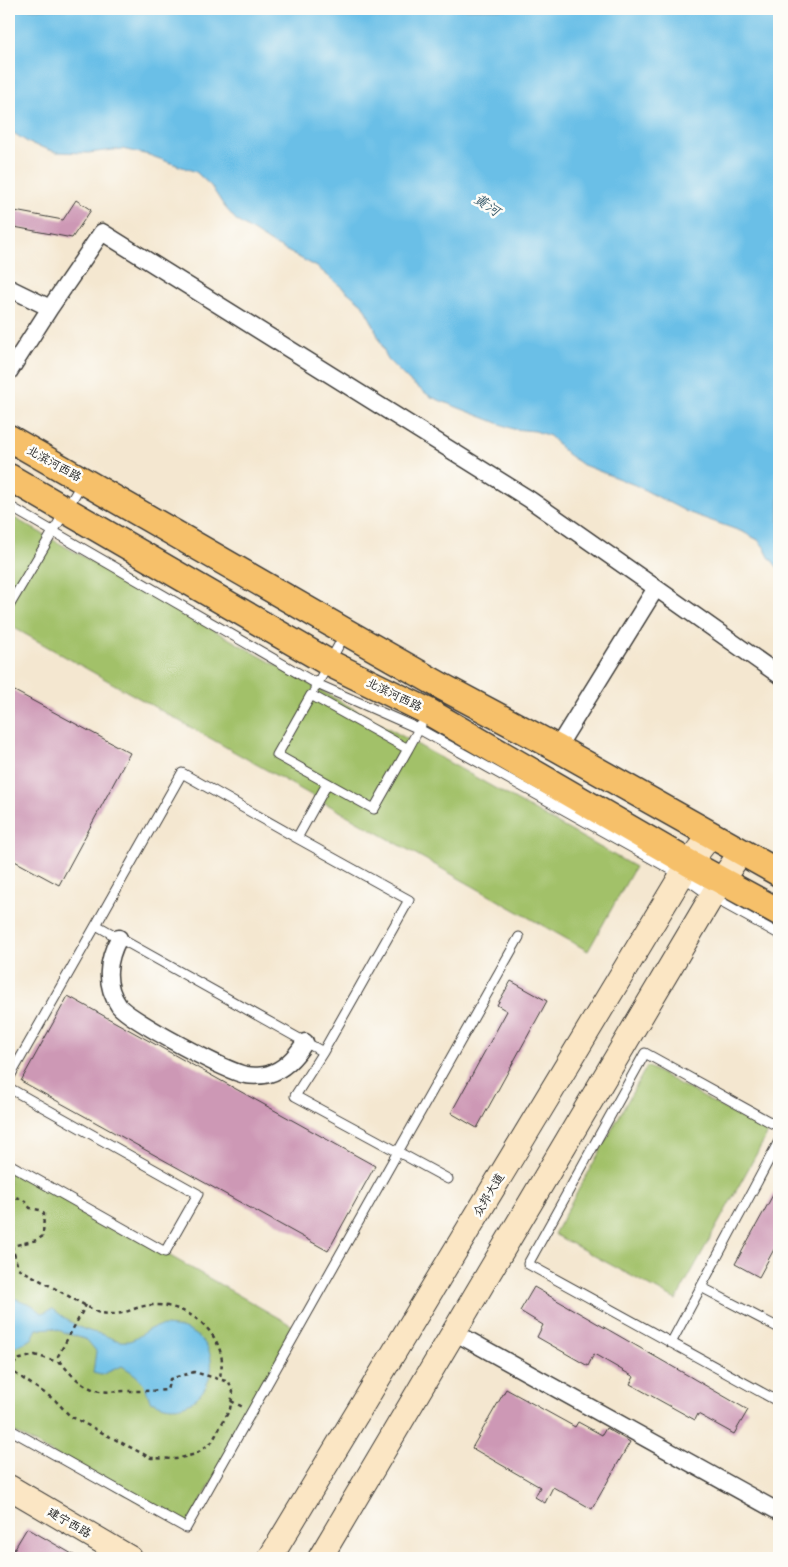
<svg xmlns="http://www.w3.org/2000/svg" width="788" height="1567" font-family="Pangolin,'LXGW WenKai TC',sans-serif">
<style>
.green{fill:#a2c169;stroke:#5f6e42}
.water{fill:#6abfe7;stroke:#436e82}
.building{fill:#cd98b5}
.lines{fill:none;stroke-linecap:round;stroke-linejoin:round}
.lane-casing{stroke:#3c3a37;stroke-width:11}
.street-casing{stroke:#3c3a37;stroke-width:19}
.secondary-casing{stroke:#3c3a37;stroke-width:26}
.primary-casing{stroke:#3c3a37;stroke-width:29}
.path{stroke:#3c3a37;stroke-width:2.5;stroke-dasharray:4 4;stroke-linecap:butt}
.lane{stroke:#fff;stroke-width:9}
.street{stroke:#fff;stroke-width:16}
.secondary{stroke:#fbe6c4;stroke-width:24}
.primary{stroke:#f6c06b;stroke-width:26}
.labels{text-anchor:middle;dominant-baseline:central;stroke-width:5;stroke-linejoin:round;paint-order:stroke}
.street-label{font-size:12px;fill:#1c1c1c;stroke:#fdfcf7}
.water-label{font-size:14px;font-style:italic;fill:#3b5d6d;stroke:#fdfcf7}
</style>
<rect width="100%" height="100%" fill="#fdfcf7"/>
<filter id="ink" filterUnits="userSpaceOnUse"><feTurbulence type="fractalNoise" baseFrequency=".02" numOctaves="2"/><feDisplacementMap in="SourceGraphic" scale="10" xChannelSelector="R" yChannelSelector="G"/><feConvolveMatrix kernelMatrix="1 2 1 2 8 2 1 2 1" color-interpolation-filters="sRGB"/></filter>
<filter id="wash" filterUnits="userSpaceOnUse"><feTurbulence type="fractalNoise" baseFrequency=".0096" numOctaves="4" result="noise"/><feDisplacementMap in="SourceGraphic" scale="20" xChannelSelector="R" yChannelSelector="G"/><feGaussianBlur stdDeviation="1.12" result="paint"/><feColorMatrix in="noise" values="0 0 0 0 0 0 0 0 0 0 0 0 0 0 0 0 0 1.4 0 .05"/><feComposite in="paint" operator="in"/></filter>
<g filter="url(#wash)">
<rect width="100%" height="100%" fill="#f4e7d0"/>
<path class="green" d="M9,515L635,867L588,951L9,625Z
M647,1066L768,1133L676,1300L554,1234Z
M9,1164L298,1329L186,1528L9,1429Z"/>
<path class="water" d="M9,9H779V569L769,557L764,547L758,540L743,532L687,512L635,485L581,464L566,453L550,436L535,431L513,429L431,397L409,381L388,360L372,322L362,304L317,267L270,242L237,221L224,206L211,186L196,172L149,155L122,149L88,153L56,152L29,143L9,130Z
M9,1296L32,1305L42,1313L53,1309C65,1318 75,1327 89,1331C94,1333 99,1333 104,1335C113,1339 118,1342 129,1341C138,1339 144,1331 152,1328C162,1324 184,1327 193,1333C230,1354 206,1415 165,1406C160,1405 155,1402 150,1401C144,1381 140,1377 122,1366L101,1375L93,1373L96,1351L87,1340L52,1328L37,1329L32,1339L9,1350Z"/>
<g id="blocks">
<path class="building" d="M76,200L91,210L72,238L9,226V210L63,220Z
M9,688L130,753L59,885L9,858Z
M511,981L547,1001L477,1128L451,1113L507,1011L497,1005Z
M68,996L375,1166L328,1251L21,1081Z
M779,1184V1240L759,1277L735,1264Z
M534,1287L748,1410L734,1434L698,1414L695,1420L630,1384L634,1377L594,1354L588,1366L537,1337L543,1325L520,1311Z
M506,1389L575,1427L578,1422L602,1435L606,1428L630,1442L592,1509L553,1487L545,1503L535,1497L540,1487L472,1448Z
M27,1528L79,1558H9Z"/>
</g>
</g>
<g filter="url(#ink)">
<use href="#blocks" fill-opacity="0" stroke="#3c3a37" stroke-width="1"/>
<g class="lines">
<g class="lane-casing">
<path id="lane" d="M9,506L317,684L419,729L681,875L712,897L779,934
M9,606L82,483
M315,688L345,634
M311,695L408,749L374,809L277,755Z
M408,749L421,725
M297,838L409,900L323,1052L96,925L182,773L297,838L327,784
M323,1052L295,1096L448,1179
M9,1078L96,925
M9,1088L198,1194L165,1252L9,1164
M779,1127L645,1053L528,1264L779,1402
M701,1287L779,1328
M671,1343L779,1141
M9,1429L186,1528L519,937"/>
</g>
<g class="street-casing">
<path id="street" d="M9,288L50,308L9,372
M50,308L102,232L529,499L656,588L557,748
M656,588L779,675
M119,938C107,960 104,985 119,1006C130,1020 227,1072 246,1075C252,1076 263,1076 269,1074C285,1069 297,1055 305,1042
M454,1332L779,1512"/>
</g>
<g class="secondary-casing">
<path id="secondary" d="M9,1487L130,1558
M270,1558L689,863L711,835
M320,1558L721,881L741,852"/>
</g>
<g class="primary-casing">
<path id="primary" d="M9,438L346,632L443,687L557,748L779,873
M9,477L329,663L429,712L689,863L779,912"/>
</g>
<path class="path" d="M9,1194L25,1201L30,1208L40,1210L44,1214L43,1236L37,1240L12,1246L18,1268L97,1312C125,1319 130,1306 153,1305C185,1304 219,1328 222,1361C222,1367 220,1374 220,1380
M61,1363L35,1355L17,1360L10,1370L55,1400L70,1416L151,1458L176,1459L196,1454L212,1442L230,1409L233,1392L229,1382L194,1372L170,1379L167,1390C153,1391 140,1391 127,1391C116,1391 106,1393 95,1390C81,1385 64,1370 58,1356L86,1305
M231,1401L243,1407"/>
<use href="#lane" class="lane"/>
<use href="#street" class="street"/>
<use href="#secondary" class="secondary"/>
<use href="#primary" class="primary"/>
</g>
</g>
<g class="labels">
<g class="street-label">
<text transform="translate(54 464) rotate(29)">北滨河西路</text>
<text transform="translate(394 695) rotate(26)">北滨河西路</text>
<text transform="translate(489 1195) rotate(-59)">众邦大道</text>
<text transform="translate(69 1523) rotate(30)">建宁西路</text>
</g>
<g class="water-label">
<text transform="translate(487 205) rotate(34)">黄河</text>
</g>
</g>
<rect width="788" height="1567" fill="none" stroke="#fdfcf7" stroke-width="30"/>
</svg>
